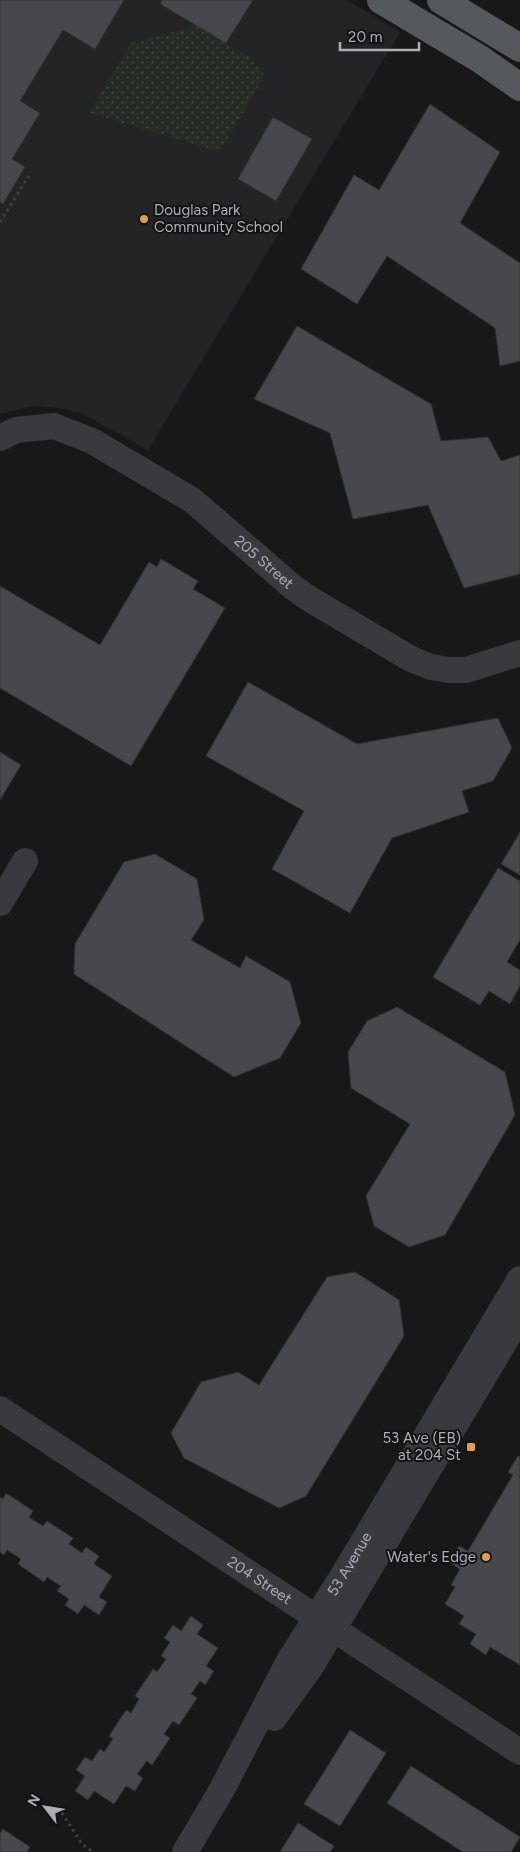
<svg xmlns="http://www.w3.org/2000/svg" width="520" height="1852" font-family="Figtree,sans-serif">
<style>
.built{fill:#242426}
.park{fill:url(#park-dots)}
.building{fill:#47484c;stroke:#323235}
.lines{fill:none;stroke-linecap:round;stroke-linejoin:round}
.path{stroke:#3f4145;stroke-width:3;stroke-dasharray:2.5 4;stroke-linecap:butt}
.minor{stroke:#393a3e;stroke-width:26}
.major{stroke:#55585d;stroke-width:28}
.poi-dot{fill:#e39e46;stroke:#131314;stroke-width:2}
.labels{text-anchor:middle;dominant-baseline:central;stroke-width:4;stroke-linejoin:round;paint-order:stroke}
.poi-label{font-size:15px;fill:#abb0b8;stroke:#131314;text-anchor:end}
.street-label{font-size:15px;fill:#abb0b8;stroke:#131314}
</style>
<defs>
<pattern id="park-dots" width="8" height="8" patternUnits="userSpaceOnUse" patternTransform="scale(1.25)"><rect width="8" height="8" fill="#242c24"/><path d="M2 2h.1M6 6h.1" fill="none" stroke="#414842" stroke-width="1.8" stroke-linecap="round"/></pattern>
</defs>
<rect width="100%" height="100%" fill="#181819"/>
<path class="built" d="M0,0H347L400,32L148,450L81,413L58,408L33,406L0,414Z"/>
<path class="park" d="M197,26L249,57L265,75L220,152L89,113L131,43Z"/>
<path class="building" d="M0,0H124L95,49L63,30L20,101L40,113L12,159L25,167L3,204L0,202Z
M162,0H253L226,43L160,4Z
M430,104L500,152L460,223L520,263V361L500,366L495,328L387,256L357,304L301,269L354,175L379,190Z
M273,117L312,139L276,201L238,179Z
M297,326L431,404L441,441L488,437L501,461L520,455V574L464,588L428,505L353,519L330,433L254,399Z
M161,559L198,581L193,589L225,608L131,766L0,688V586L100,645L149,562L157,567Z
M248,682L357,744L498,718L512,748L493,781L462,791L469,812L392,838L350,913L272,869L304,811L206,756Z
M0,752L21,765L0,800Z
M520,832V875L501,864Z
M155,854L197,879L204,920L191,940L240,968L246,956L290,982L301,1023L280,1058L234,1077L74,974L75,944L124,862Z
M498,868L520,881V940L507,962L520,970V986L510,1004L489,991L480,1005L433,977Z
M397,1007L505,1072L515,1115L445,1235L409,1247L374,1226L366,1196L410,1124L351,1088L348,1052L367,1021Z
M355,1272L399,1300L404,1336L306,1496L279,1508L184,1458L171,1433L201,1382L238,1372L259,1385L327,1277Z
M518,1456L520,1457V1665L490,1647L486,1655L470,1644L476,1634L459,1624L464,1616L445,1604L455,1587L451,1585L460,1569L449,1562L459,1546L468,1551L513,1475L508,1472Z
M6,1493L33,1511L29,1517L43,1526L47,1521L73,1538L69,1544L82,1553L86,1547L99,1556L94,1564L112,1576L99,1597L107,1602L99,1615L84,1605L78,1614L65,1605L69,1599L57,1591L61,1586L47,1577L44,1582L18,1564L21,1559L7,1550L4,1555L0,1552V1497L3,1499Z
M191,1616L203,1625L197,1634L218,1648L206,1666L214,1671L205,1685L200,1681L191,1694L197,1698L179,1725L173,1721L164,1734L170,1738L152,1765L147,1761L137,1774L143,1778L135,1791L126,1786L114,1804L94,1791L88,1800L75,1791L85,1776L76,1770L85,1757L92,1761L100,1749L104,1752L113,1739L109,1736L126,1710L131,1713L139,1699L135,1696L153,1669L157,1672L166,1659L161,1656L170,1642L164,1638L173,1625L181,1631Z
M350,1730L386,1753L340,1826L304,1804Z
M411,1766L520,1837L511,1852H463L387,1803Z
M298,1823L334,1846L330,1852H280Z
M3,1829L30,1847L27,1852H0V1833Z"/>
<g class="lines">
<path class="path" d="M0,222L31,172
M62,1813L82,1844L93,1852"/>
<g class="minor">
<path id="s1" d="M0,438L16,430L54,426L92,441L192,500L294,588L308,598L411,659L431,667L448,670H466L520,653"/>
<path d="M0,903L25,861"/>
<path id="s2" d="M0,1409L520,1752"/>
<path d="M274,1718L310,1668L520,1316"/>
<path id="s3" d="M185,1852L221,1791L289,1661L342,1577L520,1279"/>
</g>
<path class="major" d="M381,0L480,59L520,87
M441,0L520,48"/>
</g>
<g class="poi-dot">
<circle cx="144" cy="219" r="5"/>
<rect x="466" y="1442" width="10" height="10" rx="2.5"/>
<circle cx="486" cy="1557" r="5"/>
</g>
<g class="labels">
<g class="poi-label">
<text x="154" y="210" text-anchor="start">Douglas Park<tspan x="154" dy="17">Community School</tspan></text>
<text x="461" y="1438">53 Ave (EB)<tspan x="461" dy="17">at 204 St</tspan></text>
<text x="476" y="1557">Water's Edge</text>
</g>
<g class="street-label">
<text stroke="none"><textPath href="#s1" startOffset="308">205 Street</textPath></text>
<text stroke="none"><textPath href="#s3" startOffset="332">53 Avenue</textPath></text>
<text stroke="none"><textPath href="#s2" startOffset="311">204 Street</textPath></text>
</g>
</g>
<g transform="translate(45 1807) rotate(301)" stroke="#131314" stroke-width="4" paint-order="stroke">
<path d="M0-4L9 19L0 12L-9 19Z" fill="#abb0b8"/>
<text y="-8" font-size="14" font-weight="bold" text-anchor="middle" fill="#abb0b8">N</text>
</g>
<path d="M340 42v8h79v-8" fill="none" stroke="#abb0b8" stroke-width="2.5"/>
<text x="348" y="42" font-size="15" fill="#abb0b8" stroke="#131314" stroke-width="4" paint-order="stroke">20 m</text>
</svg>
